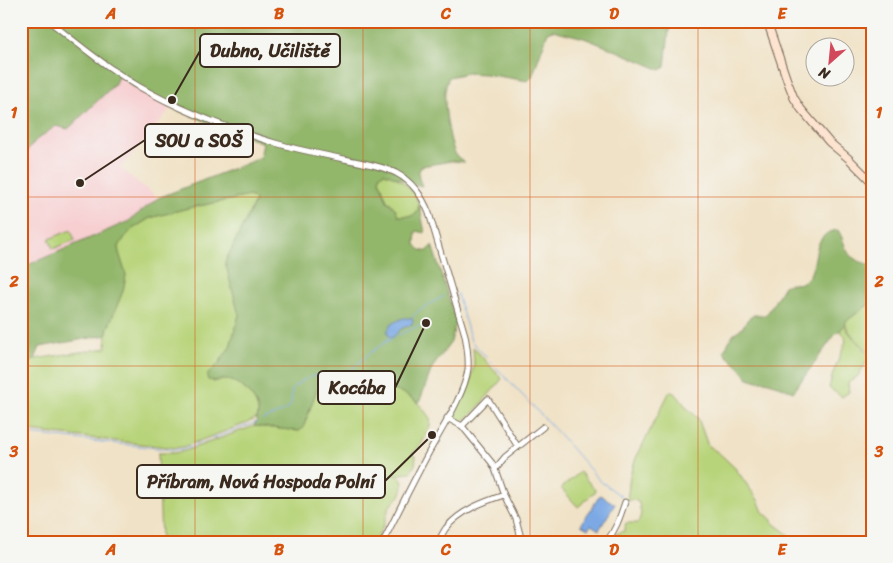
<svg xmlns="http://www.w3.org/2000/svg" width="893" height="563" font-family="Sriracha,sans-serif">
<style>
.built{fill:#f7cfd1}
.green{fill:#b8d47a;stroke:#7a7f4c}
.forest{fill:#92b66a;stroke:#667044}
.water{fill:#7ba9e4;stroke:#5b6a81}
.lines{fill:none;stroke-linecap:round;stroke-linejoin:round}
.stream{stroke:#7ba9e4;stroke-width:1}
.minor-casing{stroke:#7a6a59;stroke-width:7}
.secondary-casing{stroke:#7a6a59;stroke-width:9}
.minor{stroke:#fff;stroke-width:5}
.secondary{stroke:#fde4d1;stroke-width:7}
.grid{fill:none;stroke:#d7540e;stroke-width:1;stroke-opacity:0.55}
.leader{fill:none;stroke:#3b2a1e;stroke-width:2}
.callout-dot{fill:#3b2a1e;stroke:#f6f6f2;stroke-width:2}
.callout{fill:#f6f6f2;stroke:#3b2a1e;stroke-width:2}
.callout-label{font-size:18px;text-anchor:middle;font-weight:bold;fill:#3b2a1e}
.neatline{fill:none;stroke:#d7540e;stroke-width:2}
.grid-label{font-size:16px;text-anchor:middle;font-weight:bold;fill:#d7540e}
</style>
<rect width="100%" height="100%" fill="#f6f6f2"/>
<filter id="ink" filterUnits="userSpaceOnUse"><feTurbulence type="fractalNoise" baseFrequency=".02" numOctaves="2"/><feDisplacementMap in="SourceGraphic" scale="10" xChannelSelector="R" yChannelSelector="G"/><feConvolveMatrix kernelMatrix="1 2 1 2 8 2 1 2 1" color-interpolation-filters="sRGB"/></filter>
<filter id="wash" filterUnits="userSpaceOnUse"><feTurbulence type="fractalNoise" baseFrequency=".0096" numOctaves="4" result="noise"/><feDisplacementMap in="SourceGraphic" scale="20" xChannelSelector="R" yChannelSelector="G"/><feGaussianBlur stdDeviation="1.12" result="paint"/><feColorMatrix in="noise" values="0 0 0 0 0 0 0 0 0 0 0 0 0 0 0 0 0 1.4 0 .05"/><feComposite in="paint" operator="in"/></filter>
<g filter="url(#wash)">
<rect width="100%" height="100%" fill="#f0e2c6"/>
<path class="built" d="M119,75L139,91L171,108L120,168L158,198L129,221L21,268V158L36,140L56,126Z"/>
<path class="green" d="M384,173C397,175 414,189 418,202C420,207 418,211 416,214L411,216H398L391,203L387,201L379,179L380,175Z
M250,196L254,199L255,201L225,262L239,315L230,347L219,363L208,374L213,382C218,381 224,379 229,380C242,383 263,403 257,418L247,423L183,447L175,448L21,430V375L27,365L35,359L106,348L107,330L123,291L126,275L119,253L118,248L125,237L134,228L150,218L188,208Z
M71,230L75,240L53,249L49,239Z
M872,302V353L868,351C860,343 847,333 845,322Z
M844,325L850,334L870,356L858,376L848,383L849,392L842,397L829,388L833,373L846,341L845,340L846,337L840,331Z
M473,347L502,379L476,410L462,423L454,420L459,405L469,387L474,366Z
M322,384C329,383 337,385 345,386C374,388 403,383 423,409C431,419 433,420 427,433C423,442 420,448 411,454L416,456L415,465L410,473L390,475H397L401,478L403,483V487L400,496L389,507L384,524L375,542H161L158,453H173L185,451L254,426L299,431L303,428L317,389Z
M670,391L677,395L687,408L698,418L708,446L719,453L735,468L758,500L763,512L771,519L773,523L798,542H612C613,534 618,533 624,531L626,523H638L641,514L639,503L633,499L627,502L630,475L636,458Z
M580,472L596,491L578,507L561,488Z"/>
<path class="forest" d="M29,21H670L665,67L661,70L617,51L584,38L553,30L548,32L532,77L528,81L485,74L467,73L449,77C446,84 444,92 445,100C445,112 450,145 456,155C458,158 462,160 465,162L451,161L422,166C416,173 419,179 422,186C417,185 386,173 384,173C382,173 381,175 380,175L379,179L387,201L396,209L398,216H411L416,214L418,210L419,203L425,233L417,231L416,232L415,244C418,249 422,252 428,251L432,245L456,321L451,342L432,368L419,403L403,393L381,387L346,386L325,384H322L317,389L303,428L299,431L254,426C256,422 258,418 258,414C260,401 241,382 228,380C221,379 215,382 208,380L207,377L208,374L219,363L230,347L239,315L225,262L255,202L254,199L250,196L188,208L150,218L134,228L125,237L118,248L119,253L126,275L123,291L107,330V335L40,347L35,359L27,365L21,375V342L23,336L21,334V268L129,221L158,198L260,158L263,143L171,108L139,91L119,75L114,85L68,129L56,126L36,140L21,158V44L30,34Z
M838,230C843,237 844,247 849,254C855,261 864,263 872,265V302L845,322L846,324L834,336L793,392L772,383L765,381H758L748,378L740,368L726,355L724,351L733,334L742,328L748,319L754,315H765L769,311L784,286C792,281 798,287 806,280C821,265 808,234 838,230Z"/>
<path class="water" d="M403,318H412L413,321L412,324L401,329L393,337L391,338L389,336L387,332L391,324Z
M600,495L615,504L599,530L591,525L588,529L581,525Z"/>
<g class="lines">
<path class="stream" d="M457,294L471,341L561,436L600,481L621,496
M412,318L419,310L444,296
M426,323L429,322
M385,342L390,335
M263,420C269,417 288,411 290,406C294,399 288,390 296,385C300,382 308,377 313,376C323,374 334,376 343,373C354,370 359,361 368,355C383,342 403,332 421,325
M21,433L174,450L185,449L257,422"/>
</g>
</g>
<g filter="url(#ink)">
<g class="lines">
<g class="minor-casing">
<path id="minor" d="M49,21C78,44 106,67 138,86C180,110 229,129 275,143C299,150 324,155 349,160C364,163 382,166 396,173C413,182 422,196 429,213L465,335C467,346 469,357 468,369C465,394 441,430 429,452C413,482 398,512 383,542
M447,418L462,426L492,463L495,469L504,495L516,519L522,542
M462,426L488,399L518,447
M495,469L505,457L543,427
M438,542C441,537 443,532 446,528C461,510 483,502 504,495
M606,542C616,530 620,517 625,502"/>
</g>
<g class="secondary-casing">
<path id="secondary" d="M767,21L787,80L794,98L801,109L829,142L848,158L872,182"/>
</g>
<use href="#minor" class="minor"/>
<use href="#secondary" class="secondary"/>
</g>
</g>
<path class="grid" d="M195,21V542M363,21V542M530,21V542M698,21V542M21,197H872M21,366H872"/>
<path class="leader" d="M172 100L200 51M80 183L145 140M426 323L395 388M432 435L385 481"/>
<g class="callout-dot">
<circle cx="172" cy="100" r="5"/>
<circle cx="80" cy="183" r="5"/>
<circle cx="426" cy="323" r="5"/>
<circle cx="432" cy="435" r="5"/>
</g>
<g class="callout">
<rect x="200" y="34" width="140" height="33" rx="5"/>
<rect x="145" y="124" width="108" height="33" rx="5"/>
<rect x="318" y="371" width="77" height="33" rx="5"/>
<rect x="137" y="465" width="248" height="33" rx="5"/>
</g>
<g class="callout-label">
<text x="270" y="57">Dubno, Učiliště</text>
<text x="199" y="147">SOU a SOŠ</text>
<text x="357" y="394">Kocába</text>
<text x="261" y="488">Příbram, Nová Hospoda Polní</text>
</g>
<rect width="893" height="563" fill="none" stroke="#f6f6f2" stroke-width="55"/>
<g transform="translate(830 62) rotate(207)"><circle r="24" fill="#f6f6f2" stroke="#aba49d"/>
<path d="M0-4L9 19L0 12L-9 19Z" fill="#d1495b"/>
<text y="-8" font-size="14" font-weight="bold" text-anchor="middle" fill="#3b2a1e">N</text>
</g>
<rect x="28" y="28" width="838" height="508" class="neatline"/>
<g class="grid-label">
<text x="111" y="19">A</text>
<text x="279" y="19">B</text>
<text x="446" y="19">C</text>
<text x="614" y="19">D</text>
<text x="782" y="19">E</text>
<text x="14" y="118">1</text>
<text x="879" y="118">1</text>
<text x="14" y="287">2</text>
<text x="879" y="287">2</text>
<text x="14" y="457">3</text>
<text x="879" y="457">3</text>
<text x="111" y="555">A</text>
<text x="279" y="555">B</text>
<text x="446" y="555">C</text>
<text x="614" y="555">D</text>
<text x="782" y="555">E</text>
</g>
</svg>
